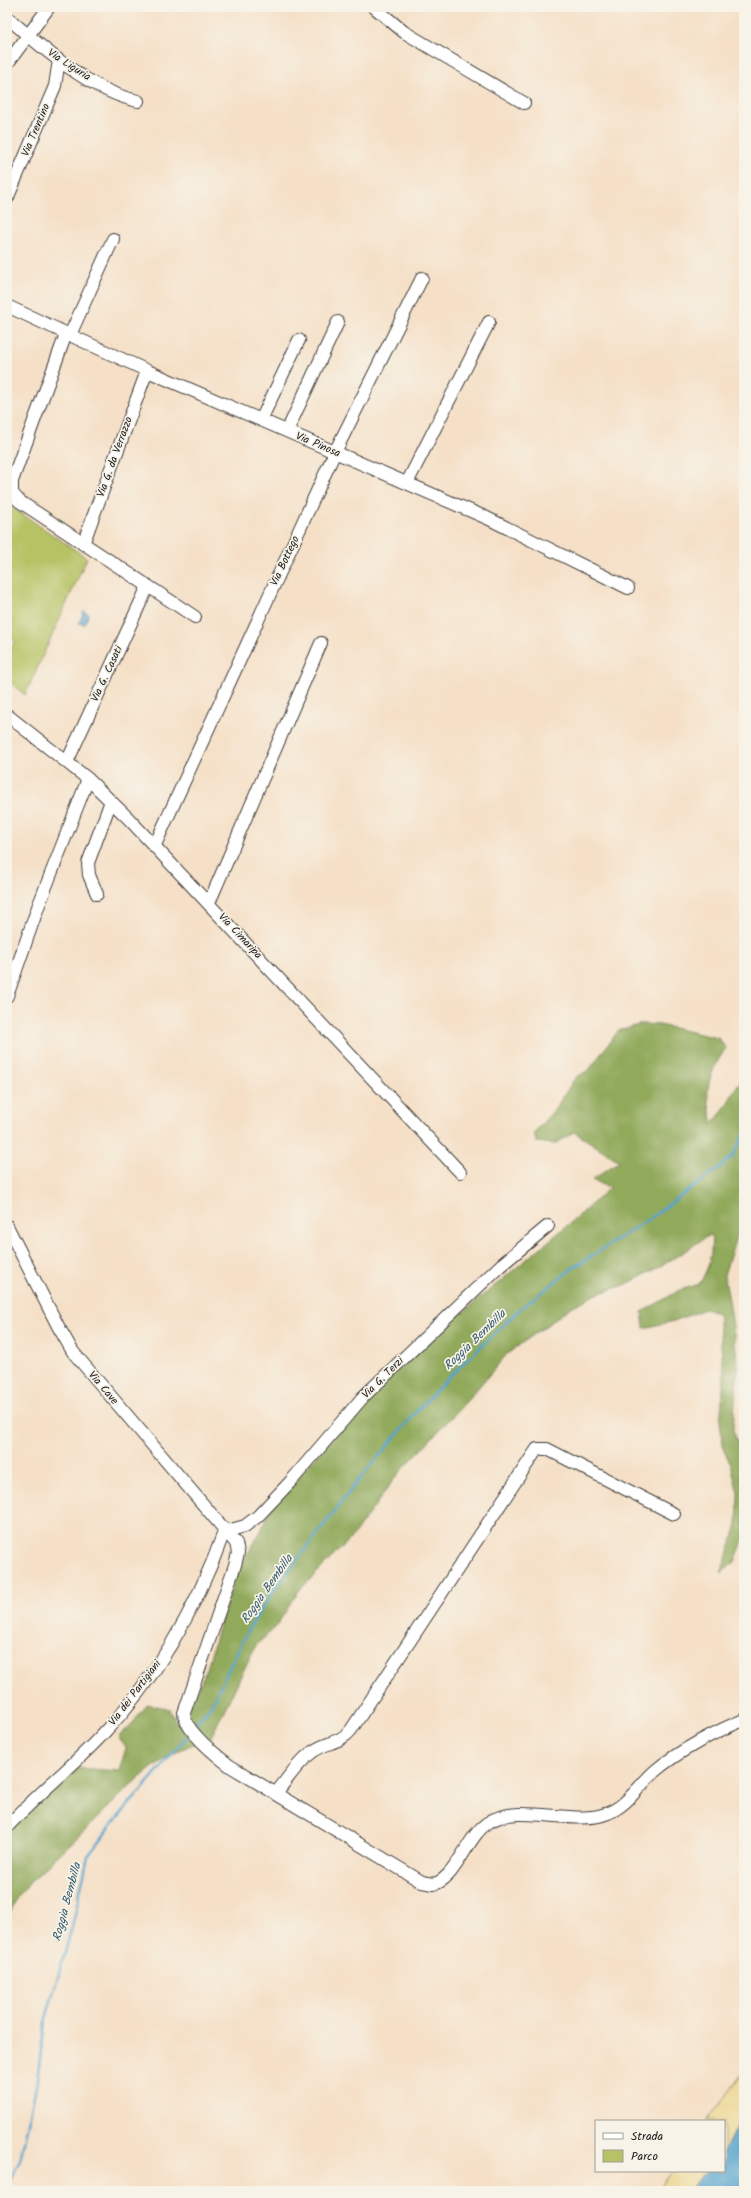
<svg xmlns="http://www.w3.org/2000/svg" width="751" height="2198" font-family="Kalam,sans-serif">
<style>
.green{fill:#b6c365;stroke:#697040}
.forest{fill:#90a95a;stroke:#56623b}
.sand{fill:#eeda9e;stroke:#857b5d}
.water{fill:#52a3cd;stroke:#376074}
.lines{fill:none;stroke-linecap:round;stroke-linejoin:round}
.stream{stroke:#52a3cd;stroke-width:2.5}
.minor-casing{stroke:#3d3936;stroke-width:14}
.minor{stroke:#fff;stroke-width:12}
.labels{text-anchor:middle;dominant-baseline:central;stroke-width:3.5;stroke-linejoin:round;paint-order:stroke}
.street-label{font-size:11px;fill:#1c1c1c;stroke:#f7f3e8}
.water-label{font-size:12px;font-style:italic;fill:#34596c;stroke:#f7f3e8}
</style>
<rect width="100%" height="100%" fill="#f7f3e8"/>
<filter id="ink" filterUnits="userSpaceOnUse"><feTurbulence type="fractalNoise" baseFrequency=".025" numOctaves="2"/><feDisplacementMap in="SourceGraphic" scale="8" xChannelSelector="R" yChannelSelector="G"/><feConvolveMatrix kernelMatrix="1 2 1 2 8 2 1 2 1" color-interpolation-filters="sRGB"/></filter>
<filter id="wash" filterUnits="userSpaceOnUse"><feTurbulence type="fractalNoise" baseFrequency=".012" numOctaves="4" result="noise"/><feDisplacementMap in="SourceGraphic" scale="16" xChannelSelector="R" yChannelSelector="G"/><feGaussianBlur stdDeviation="0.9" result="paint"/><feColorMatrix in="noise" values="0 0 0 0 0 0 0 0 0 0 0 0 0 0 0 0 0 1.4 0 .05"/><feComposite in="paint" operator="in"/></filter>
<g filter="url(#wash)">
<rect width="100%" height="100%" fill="#f5e0c7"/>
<path class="green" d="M7,504L87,558L25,695L7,680V655L15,641L7,636Z"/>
<path class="forest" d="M642,1024L660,1025L718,1038L726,1048C715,1064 704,1084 709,1105C710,1111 712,1116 712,1123C726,1111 731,1092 744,1078V1213L724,1275L730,1305L738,1366L733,1429L739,1448L744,1496V1538L735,1562L721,1573L737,1525L738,1494L731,1464L724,1451L720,1423L724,1376L718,1313L705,1309L674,1321L644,1328L642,1312L680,1290L699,1284C709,1269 713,1252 711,1234L660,1267L625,1285L599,1293L573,1306L507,1354L465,1403L397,1475L353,1536L298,1592L275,1628L256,1645L211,1737C155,1756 129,1788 88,1827C64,1850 40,1872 18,1895L7,1920V1831L76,1768L119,1771L126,1748L118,1737L130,1726L148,1704L170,1709L176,1724L197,1692L208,1665L216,1635L238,1570L261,1531L271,1508L364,1402L451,1322L581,1214L609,1188L592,1180L619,1161L574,1132L555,1144L536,1142L534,1133L555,1109L575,1078L589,1070L618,1031Z"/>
<path class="sand" d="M744,2070V2110L724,2152V2121H707Z
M672,2171H708L689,2191H657Z"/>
<path class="water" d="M84,611L89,614L84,625L79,623Z
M744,2110V2191H689L708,2171H724V2152Z"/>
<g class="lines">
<path class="stream" d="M194,1726L211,1705L248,1630L272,1593L357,1482L417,1411L449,1377L521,1308L573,1268L649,1219L718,1169L732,1157L744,1135
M7,2186L20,2160L36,2087L45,2022L72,1927L88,1856L110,1827L189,1734"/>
</g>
</g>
<g filter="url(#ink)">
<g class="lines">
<g class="minor-casing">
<path id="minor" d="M374,7L404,32L524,103
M7,17C41,47 92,92 138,101
M7,64L49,7
M7,199L55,86L59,60
M7,306L150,372L487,518L628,588
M66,334L12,481V493L19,501L195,617
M70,335L113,239
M261,420L299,340
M287,431L338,322
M407,483L489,322
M83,544L147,371
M7,715L88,779L128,818L460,1172
M67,762L148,586
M155,845L335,452L422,278
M97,894L89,875L88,863L111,801
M209,903L321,643
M7,996L38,907L88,779
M7,1226L58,1326L73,1352L236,1543L238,1553L235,1565L184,1713C184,1730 217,1756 230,1766L422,1882L434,1884C457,1878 467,1835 489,1822C520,1802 575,1827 608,1813C627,1806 640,1784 655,1771C677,1752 718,1730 744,1720
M224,1532L245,1526L258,1516L292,1480L363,1397L500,1266L548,1226
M276,1793C287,1780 297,1763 311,1753C324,1742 340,1744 351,1730L537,1449H547L674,1514
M7,1827C36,1795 71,1768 101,1736C157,1678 197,1607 224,1532"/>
</g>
<use href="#minor" class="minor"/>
</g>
</g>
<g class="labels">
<g class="street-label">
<text transform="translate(69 65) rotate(33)">Via Liguria</text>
<text transform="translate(36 130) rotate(-67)">Via Trentino</text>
<text transform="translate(318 445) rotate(23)">Via Pinosa</text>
<text transform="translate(115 457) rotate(-70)">Via G. da Verrazzo</text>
<text transform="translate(285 561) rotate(-65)">Via Bottego</text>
<text transform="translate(107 674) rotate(-65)">Via G. Casati</text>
<text transform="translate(240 936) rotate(47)">Via Cimaripa</text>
<text transform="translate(383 1378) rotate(-45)">Via G. Terzi</text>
<text transform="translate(103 1388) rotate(50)">Via Cave</text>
<text transform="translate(135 1693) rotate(-53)">Via dei Partigiani</text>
</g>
<g class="water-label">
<text transform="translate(475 1340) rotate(-44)">Roggia Bembilla</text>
<text transform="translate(267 1589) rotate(-55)">Roggia Bembilla</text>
<text transform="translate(67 1902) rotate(-75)">Roggia Bembilla</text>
</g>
</g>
<rect width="751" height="2198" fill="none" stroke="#f7f3e8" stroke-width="24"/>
<rect x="595" y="2120" width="130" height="52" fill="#f7f3e8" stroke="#9f9d96"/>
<rect x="603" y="2133" width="20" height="6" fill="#ffffff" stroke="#9f9d96"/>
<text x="631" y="2140" font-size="12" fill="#1c1c1c">Strada</text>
<rect x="603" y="2150" width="20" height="12" fill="#b6c365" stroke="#9f9d96"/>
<text x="631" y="2160" font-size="12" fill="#1c1c1c">Parco</text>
</svg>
